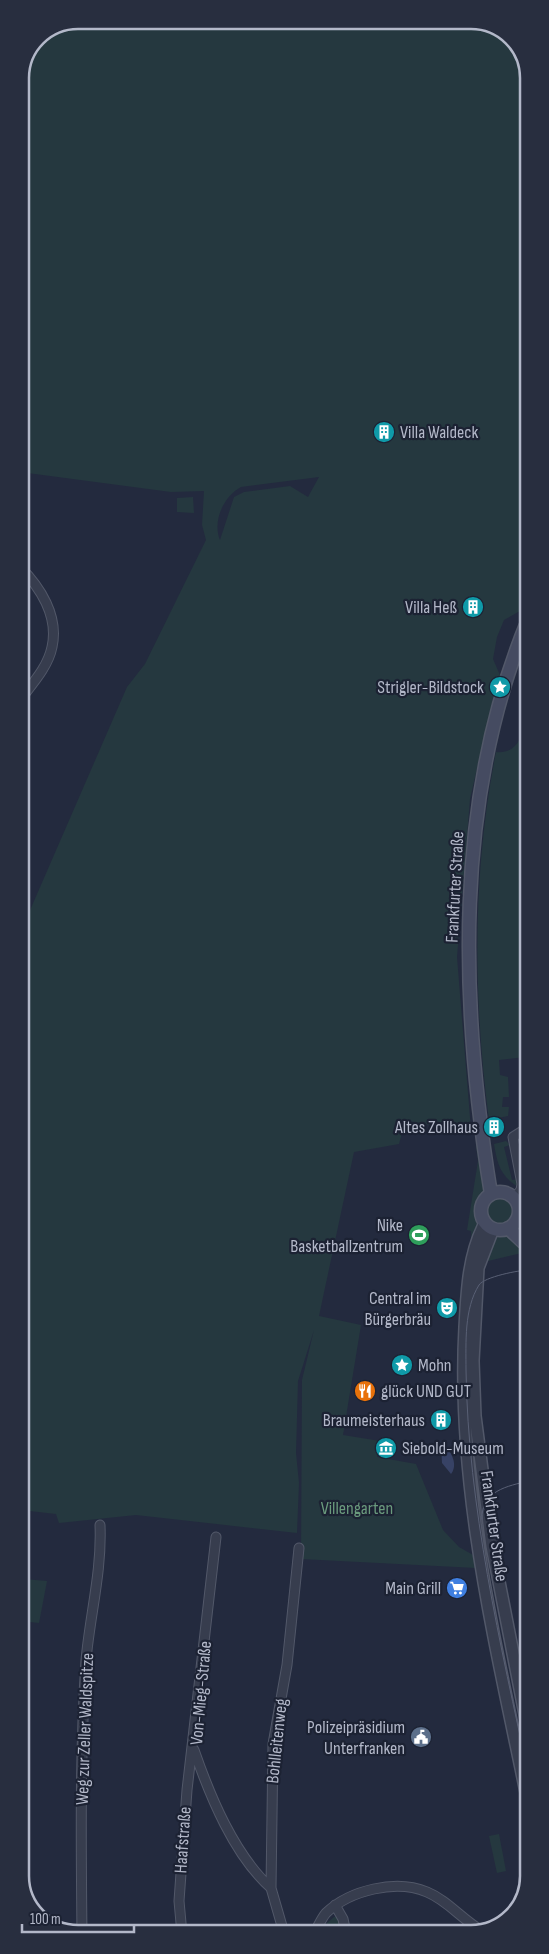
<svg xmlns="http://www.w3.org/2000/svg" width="549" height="1954" font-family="'Sofia Sans Condensed',sans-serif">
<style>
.green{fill:#25383f;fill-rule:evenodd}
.water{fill:#374265}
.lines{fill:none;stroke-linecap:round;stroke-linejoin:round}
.minor-casing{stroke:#525869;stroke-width:11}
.tertiary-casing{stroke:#525869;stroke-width:14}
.secondary-casing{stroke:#525869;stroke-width:15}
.minor{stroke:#373d4e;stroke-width:9}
.tertiary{stroke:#373d4e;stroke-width:11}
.secondary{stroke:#454b61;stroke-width:12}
.tram{stroke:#596075;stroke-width:1}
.labels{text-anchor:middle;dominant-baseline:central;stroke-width:4.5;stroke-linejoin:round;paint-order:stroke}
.poi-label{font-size:18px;fill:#b3b8c9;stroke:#1c2233;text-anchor:end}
.street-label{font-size:18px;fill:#b3b8c9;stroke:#1c2233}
.park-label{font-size:18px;fill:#6a9a7d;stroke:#1c2233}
.rim{fill:none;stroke:#b3b8c9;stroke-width:2.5}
</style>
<rect width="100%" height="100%" fill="#232a3e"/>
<path class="green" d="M78,20H478L509,35L528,66V587L520,611L504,620L497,637L493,659L502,680L497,696L494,694L470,799L457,957L471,1130L460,1131L409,1121L404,1126L399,1144L354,1152L319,1316L361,1325L343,1435L380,1441L377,1457L416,1464L443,1530L459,1547L473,1555L476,1568L301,1559L302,1380L314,1330L298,1381L296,1453L299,1483L297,1533L136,1515L59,1523L56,1514L21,1510V931L127,687L145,664L206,540L202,525L204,491L171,492L20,472V78L37,37ZM319,477L308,497L290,486L244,492L234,497L220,540C212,521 224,496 241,487Z
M193,497L194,513L177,512V498Z
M528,673V861C520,885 526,909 528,933C531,966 528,1000 528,1033L523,1034L525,1057L499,1060L500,1075L508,1077L509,1097H503L502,1107H509L508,1116L489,1120C473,997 472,874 496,752C516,754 522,738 525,722L520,715Z
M528,1081L529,1124L523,1123L520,1116L524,1085Z
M506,1141L510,1145L504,1147L512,1180L518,1179L517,1186C500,1176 497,1162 494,1144Z
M479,1145L485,1190L477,1204L478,1224L472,1243L471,1231L467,1230L478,1161L476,1146Z
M485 1211a15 15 0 1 1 30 0a15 15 0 1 1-30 0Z
M505,1233L511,1236L523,1249L522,1253L488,1261L486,1260L497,1235Z
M24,1579L47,1581L39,1623L21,1621V1584H23Z
M499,1834L506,1871L497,1873L489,1836Z
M334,1917H337L342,1928L337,1933H332L331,1929L326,1930V1933H322L327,1923Z"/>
<path class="water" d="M444,1446C452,1452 458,1465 451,1474L442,1463L441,1447Z"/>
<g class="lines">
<g class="minor-casing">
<path id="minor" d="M20,567C40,587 59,616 52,647C48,667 32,684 20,700
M514,1198L521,1190L522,1184L513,1137L529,1127
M194,1750C210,1796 234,1855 271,1888
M335,1905L343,1919L346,1933
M284,1933L271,1888L273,1744L287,1665L299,1548
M314,1933C318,1927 321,1919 326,1913C350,1890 396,1879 427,1892C449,1901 463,1921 484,1932
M82,1934C81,1843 80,1751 86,1660C90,1615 102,1571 100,1525
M182,1934L179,1901L187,1790L216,1537"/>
</g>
<g class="tertiary-casing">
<path id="tertiary" d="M486,1224L483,1227C468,1258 467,1293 465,1327C456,1489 497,1649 529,1807
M493,1229L478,1268L473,1361L475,1416L492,1546L529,1735"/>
</g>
<g class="secondary-casing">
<path id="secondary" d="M481 1211a19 19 0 1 1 38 0a19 19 0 1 1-38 0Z
M491,1194C460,1005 453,800 528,620
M508,1228L523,1242L529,1244"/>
</g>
<use href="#minor" class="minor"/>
<use href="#tertiary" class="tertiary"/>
<use href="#secondary" class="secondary"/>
<path class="tram" d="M529,1270C519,1270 484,1277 479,1285C464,1309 466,1342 466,1370C468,1507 500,1643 529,1777
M482,1519C481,1491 507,1486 529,1481"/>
</g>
<defs>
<g id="building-disc" transform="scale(1.125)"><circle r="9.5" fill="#0f9aa8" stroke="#1c2233"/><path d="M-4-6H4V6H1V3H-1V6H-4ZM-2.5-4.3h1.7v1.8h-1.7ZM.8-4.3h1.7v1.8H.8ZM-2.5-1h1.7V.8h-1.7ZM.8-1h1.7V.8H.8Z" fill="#fff"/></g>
<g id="sight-disc" transform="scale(1.125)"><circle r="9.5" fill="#0f9aa8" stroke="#1c2233"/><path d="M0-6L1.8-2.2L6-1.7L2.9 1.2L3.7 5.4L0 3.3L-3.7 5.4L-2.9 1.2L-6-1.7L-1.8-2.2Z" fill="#fff"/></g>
<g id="stadium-disc" transform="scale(1.125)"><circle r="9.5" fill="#2e9e5b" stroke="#1c2233"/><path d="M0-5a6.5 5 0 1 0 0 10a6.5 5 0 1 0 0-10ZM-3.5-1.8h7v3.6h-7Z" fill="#fff"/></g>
<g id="theatre-disc" transform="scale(1.125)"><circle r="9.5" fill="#0f9aa8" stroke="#1c2233"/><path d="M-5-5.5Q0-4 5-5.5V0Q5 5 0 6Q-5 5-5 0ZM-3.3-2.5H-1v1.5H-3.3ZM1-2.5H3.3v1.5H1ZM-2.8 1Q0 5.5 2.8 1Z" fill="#fff"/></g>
<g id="restaurant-disc" transform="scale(1.125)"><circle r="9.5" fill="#e8710a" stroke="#1c2233"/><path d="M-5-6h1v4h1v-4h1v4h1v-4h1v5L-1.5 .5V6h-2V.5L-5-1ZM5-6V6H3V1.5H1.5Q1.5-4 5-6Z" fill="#fff"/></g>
<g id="museum-disc" transform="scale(1.125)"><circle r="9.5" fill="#0f9aa8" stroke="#1c2233"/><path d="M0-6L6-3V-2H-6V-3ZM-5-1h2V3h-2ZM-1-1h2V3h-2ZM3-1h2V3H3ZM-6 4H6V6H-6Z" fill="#fff"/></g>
<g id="supermarket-disc" transform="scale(1.125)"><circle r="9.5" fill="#3f7fe0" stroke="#1c2233"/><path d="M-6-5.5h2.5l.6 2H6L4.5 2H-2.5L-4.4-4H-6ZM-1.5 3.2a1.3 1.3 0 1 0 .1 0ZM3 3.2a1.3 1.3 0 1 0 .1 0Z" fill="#fff"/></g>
<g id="civic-disc" transform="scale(1.125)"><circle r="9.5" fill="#5c6f8a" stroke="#1c2233"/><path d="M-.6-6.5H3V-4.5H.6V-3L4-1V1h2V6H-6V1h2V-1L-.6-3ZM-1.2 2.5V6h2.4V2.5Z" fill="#fff"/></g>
</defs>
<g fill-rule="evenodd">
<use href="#building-disc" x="384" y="432"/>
<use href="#building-disc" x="473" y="607"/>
<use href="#sight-disc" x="500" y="687"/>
<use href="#building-disc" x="494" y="1127"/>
<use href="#stadium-disc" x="419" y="1235"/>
<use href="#theatre-disc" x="447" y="1308"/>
<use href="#sight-disc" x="402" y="1365"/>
<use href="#restaurant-disc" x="365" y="1391"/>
<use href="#building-disc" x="441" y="1420"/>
<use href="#museum-disc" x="386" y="1448"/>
<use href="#supermarket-disc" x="457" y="1588"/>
<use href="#civic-disc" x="421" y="1737"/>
</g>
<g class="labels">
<g class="poi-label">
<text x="400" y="432" text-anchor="start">Villa Waldeck</text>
<text x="457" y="607">Villa Heß</text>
<text x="484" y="687">Strigler-Bildstock</text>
<text x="478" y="1127">Altes Zollhaus</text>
<text x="403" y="1225">Nike<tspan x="403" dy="21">Basketballzentrum</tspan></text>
<text x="431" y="1298">Central im<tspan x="431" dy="21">Bürgerbräu</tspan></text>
<text x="418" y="1365" text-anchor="start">Mohn</text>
<text x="381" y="1391" text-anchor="start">glück UND GUT</text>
<text x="425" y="1420">Braumeisterhaus</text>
<text x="402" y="1448" text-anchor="start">Siebold-Museum</text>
<text x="441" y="1588">Main Grill</text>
<text x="405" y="1727">Polizeipräsidium<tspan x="405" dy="21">Unterfranken</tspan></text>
</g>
<g class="street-label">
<text transform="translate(455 887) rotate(-87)">Frankfurter Straße</text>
<text transform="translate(494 1526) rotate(82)">Frankfurter Straße</text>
<text transform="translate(201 1693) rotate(-85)">Von-Mieg-Straße</text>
<text transform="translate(85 1729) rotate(-88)">Weg zur Zeller Waldspitze</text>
<text transform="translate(277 1741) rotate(-84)">Bohlleitenweg</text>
<text transform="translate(183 1840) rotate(-86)">Haafstraße</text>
</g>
<g class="park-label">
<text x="357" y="1508">Villengarten</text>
</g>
</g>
<path d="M0 0H549V1954H0ZM78 29H471A49 49 0 0 1 520 78V1876A49 49 0 0 1 471 1925H78A49 49 0 0 1 29 1876V78A49 49 0 0 1 78 29Z" fill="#282e3f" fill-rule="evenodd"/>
<path class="rim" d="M78 29H471A49 49 0 0 1 520 78V1876A49 49 0 0 1 471 1925H78A49 49 0 0 1 29 1876V78A49 49 0 0 1 78 29Z"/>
<path d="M22 1924v8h112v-8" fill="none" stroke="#b3b8c9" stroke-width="2.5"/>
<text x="30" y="1924" font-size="15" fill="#b3b8c9" stroke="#1c2233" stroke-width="4" paint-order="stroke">100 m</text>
</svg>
